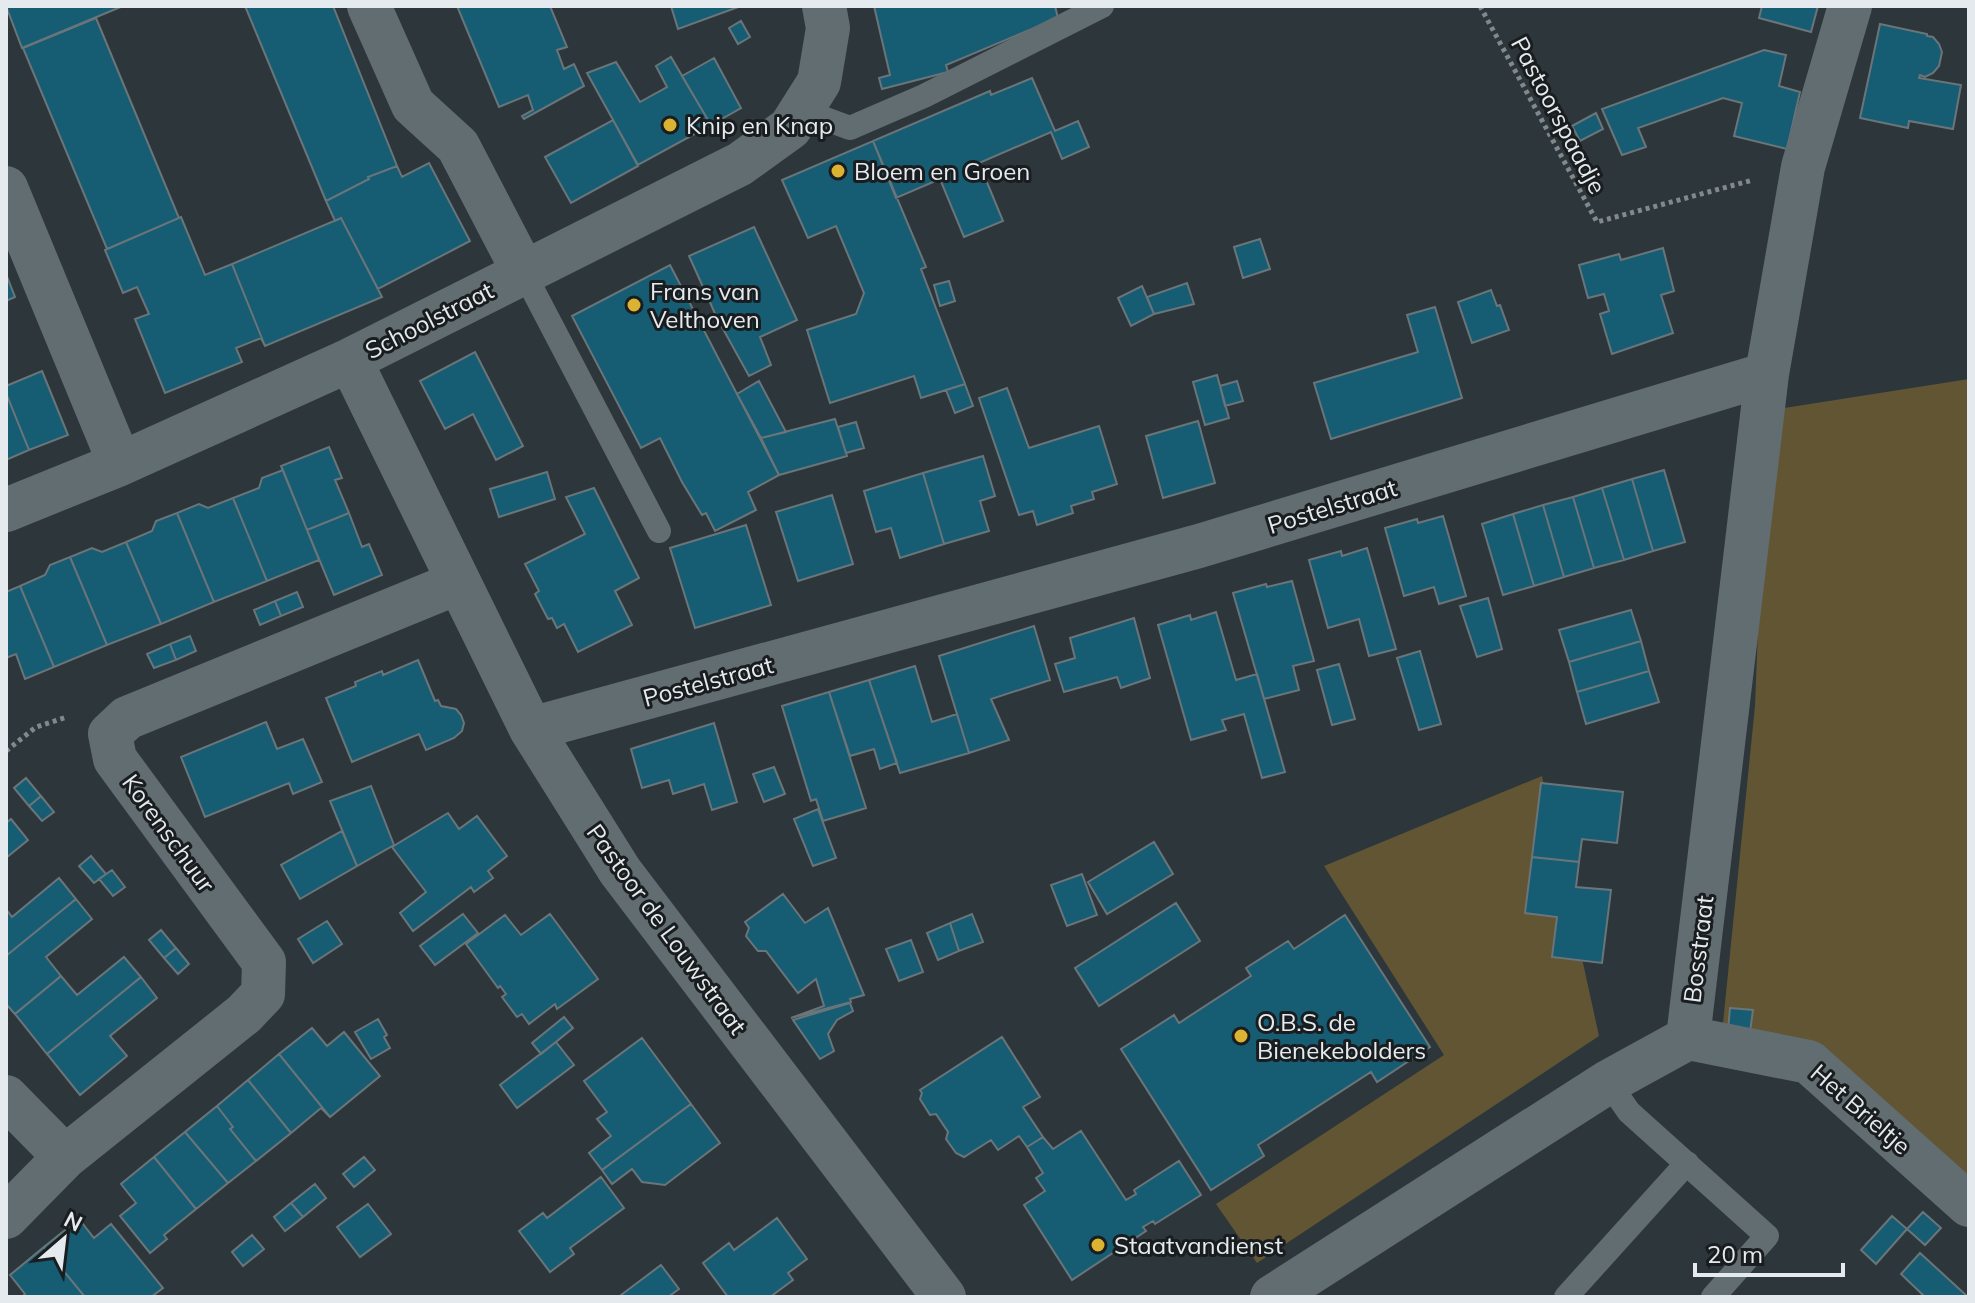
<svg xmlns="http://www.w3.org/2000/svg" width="1975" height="1303" font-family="Mulish,sans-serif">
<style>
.green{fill:#625533}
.building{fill:#165c73;stroke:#6a757a;stroke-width:2}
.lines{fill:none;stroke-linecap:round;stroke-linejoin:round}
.path{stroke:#81898d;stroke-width:5;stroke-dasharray:4 4;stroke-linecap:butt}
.lane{stroke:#626d71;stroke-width:24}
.street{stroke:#626d71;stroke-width:44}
.poi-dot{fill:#dcb233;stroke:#191d1f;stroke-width:3}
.labels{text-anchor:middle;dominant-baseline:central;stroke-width:6;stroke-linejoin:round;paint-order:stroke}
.street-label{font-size:24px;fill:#e4eaed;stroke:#191d1f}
.poi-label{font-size:24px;fill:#e4eaed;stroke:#191d1f;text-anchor:start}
</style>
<rect width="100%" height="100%" fill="#2d373b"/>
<path class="green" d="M1969,379V1184L1722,1033L1755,706L1762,526L1778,409Z
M1542,776L1599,1036L1257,1263L1216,1204L1444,1055L1324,866Z"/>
<path class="building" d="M6,6H123L22,48Z
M245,6H333L397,166L368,177L369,179L326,201Z
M457,6H550L567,47L557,50L564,69L574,64L584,86L524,119L522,116L533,110L528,95L499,107Z
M671,6H741L678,29Z
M874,6H1055L1058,18L946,65L948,72L882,89L879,78L890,75Z
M1762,6H1818L1811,32L1759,18Z
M96,18L179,218L107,249L23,48Z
M741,21L750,37L738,44L729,28Z
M1880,24L1927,34V36L1933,37L1939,44L1942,52L1939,66L1933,73L1925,77L1920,75L1919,78L1961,85L1953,129L1909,121L1908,128L1860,118Z
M1764,50L1786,55L1779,86L1800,92L1787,149L1734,136L1742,103L1723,98L1638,128L1646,147L1622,155L1602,109Z
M671,57L711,125L638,165L587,73L616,62L640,102L667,87L656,66Z
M714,58L741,108L711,125L682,76Z
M1032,78L1055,131L1078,121L1089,147L1062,159L1051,132L979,163L1003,221L964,237L940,179L896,198L873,141L990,91L991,95Z
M1596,113L1603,129L1580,141L1572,126Z
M613,120L638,166L571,203L545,157Z
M873,141L926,267L921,269L965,384L921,398L914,376L830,403L807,330L856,314L864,293L836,226L808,238L782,180Z
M429,163L470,241L378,289L341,218L335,221L326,201L369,179L368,177L397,166L402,177Z
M181,217L205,275L232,264L265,346L261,338L236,348L242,362L165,393L135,319L149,314L137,287L123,293L105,250Z
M341,218L382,297L265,346L232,264Z
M754,227L797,320L760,337L771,365L749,376L717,318L689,256Z
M1260,239L1270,269L1243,278L1234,247Z
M1663,248L1674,291L1661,295L1673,333L1612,354L1600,314L1609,311L1604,294L1588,298L1579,265L1619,254L1621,260Z
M670,265L779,475L748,492L756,510L715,531L706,513L702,515L682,482L660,438L641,448L572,316Z
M6,274L15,297L6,301Z
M949,281L955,301L940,306L934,285Z
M1187,283L1194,304L1154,314L1147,297Z
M1142,286L1154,314L1131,326L1118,298Z
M1491,290L1497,306L1500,305L1509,330L1472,343L1458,302Z
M1435,307L1462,398L1331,439L1314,383L1418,352L1407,315Z
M475,352L523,446L496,460L473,414L445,429L420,381Z
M42,371L68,435L29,450L6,393V386Z
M1217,375L1229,418L1205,425L1193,382Z
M759,381L786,432L761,438L737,394Z
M1237,381L1243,401L1225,406L1220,386Z
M965,384L973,406L955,413L946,390Z
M1007,388L1029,448L1099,426L1117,484L1092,492L1094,499L1071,506L1073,513L1037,525L1033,511L1019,515L979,398Z
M6,393L29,450L6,460Z
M835,419L847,456L779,475L761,438Z
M1198,421L1215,483L1163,498L1146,436Z
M856,422L864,448L846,453L838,427Z
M329,447L342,478L335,480L349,513L307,530L281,466Z
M983,456L995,496L980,501L989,531L944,544L923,473Z
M283,470L319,560L267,581L233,498L259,488L262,478Z
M1664,470L1685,542L1653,551L1632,479Z
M547,472L555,499L499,517L490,489Z
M923,473L944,544L900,558L891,528L876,532L864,491Z
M1632,479L1653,551L1624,560L1602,488Z
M594,488L639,578L615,591L632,625L578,652L564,624L557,628L552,618L548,619L535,594L539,591L525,564L585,534L566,497Z
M1602,488L1624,560L1594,568L1573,497Z
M832,495L853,564L798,581L776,512Z
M1573,497L1594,568L1564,577L1543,505Z
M233,498L267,581L214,602L177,513L199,504L208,508Z
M1543,505L1564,577L1534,586L1513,514Z
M177,513L214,602L161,624L126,542L152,531L156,521Z
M349,513L362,547L369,544L382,575L334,595L307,530Z
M1513,514L1534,586L1503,595L1482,524Z
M1443,516L1466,596L1439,604L1434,587L1404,596L1385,528L1417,519L1418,523Z
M746,525L771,605L695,628L670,548Z
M126,542L161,624L107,645L70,557L92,548L102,552Z
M1367,548L1396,649L1369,656L1359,619L1328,628L1309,560L1341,551L1342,556Z
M70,557L107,645L54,667L20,586L45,575L50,565Z
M1292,581L1314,661L1293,666L1299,690L1264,699L1233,593L1266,584L1267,587Z
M20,586L54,667L25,679L16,654L6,658V592Z
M297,592L303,607L281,616L275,601Z
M1488,598L1502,649L1477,657L1460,606Z
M275,601L281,616L260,625L254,610Z
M1631,610L1641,641L1569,662L1559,630Z
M1216,612L1236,680L1257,674L1285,772L1262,778L1244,714L1222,720L1226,730L1191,740L1158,625L1190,615L1191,620Z
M1134,618L1150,678L1121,688L1117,677L1064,692L1055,664L1075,658L1070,638Z
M1034,626L1050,680L991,699L1009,740L969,753L939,656Z
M190,636L196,651L176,660L170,644Z
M1641,641L1649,671L1577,692L1569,662Z
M170,644L176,660L154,668L147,654Z
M1420,651L1441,724L1419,730L1397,658Z
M418,660L435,701L438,700L441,706L456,709L461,715L464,723L462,731L454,738L426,750L419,734L352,762L326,698L356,686L355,682L382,671L383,675Z
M1339,664L1355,719L1332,725L1317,670Z
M915,666L932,722L957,714L969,753L900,773L869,680Z
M1649,671L1659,702L1586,724L1577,692Z
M869,680L897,763L880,769L874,749L850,756L829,692Z
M829,692L866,808L823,821L816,799L811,801L782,706Z
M266,722L277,749L303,739L322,782L293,794L289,783L205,817L181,757Z
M714,723L737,802L712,810L704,784L673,794L669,780L642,788L631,749Z
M774,767L785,794L764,802L753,774Z
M26,778L41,796L29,806L14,788Z
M1541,783L1623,792L1617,843L1582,839L1579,862L1532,857Z
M371,786L394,845L357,866L330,801Z
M41,796L54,812L42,821L29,806Z
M818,809L836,858L813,866L794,819Z
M448,813L459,829L477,816L507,856L488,871L493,878L474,892L471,887L413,931L400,913L426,892L392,847Z
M11,819L28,840L6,858V823Z
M342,831L357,866L300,899L281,865Z
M1154,842L1173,874L1107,914L1088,882Z
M91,856L106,874L94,883L79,866Z
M1532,857L1579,862L1576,887L1611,890L1602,963L1552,957L1557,917L1525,913Z
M112,870L125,887L113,896L99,879Z
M1082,874L1097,915L1067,926L1051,885Z
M59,878L76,899L6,956V909L12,917Z
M783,894L805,923L828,908L864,995L850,999L851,1002L791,1018L824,1006L816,979L798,993L766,951H758L746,936L749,928L745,922Z
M76,899L92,919L46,957L61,976L15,1014L6,1004V956Z
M1176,903L1200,941L1099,1006L1075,968Z
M463,914L478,933L435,965L420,946Z
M550,914L598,979L557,1009L555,1004L529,1024L522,1014L517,1017L502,997L506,994L500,986L498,988L466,944L505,915L521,935Z
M972,914L983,942L959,951L950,923Z
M1345,915L1430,1047L1377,1082L1371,1072L1258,1145L1264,1156L1211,1190L1121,1049L1174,1015L1179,1023L1251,976L1246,968L1288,941L1294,949Z
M327,921L342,944L313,963L298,939Z
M950,923L959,951L938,960L927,933Z
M161,930L176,948L164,958L149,940Z
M911,940L923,972L899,981L886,949Z
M176,948L189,964L178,974L164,958Z
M124,957L141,977L47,1054L15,1014L61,976L77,995Z
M141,977L157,998L110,1036L127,1056L80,1095L47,1054Z
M850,1003L853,1011L837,1020L828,1034L834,1051L820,1059L793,1020Z
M1730,1008L1753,1010L1750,1032L1728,1030Z
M564,1017L573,1028L541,1054L532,1043Z
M378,1019L387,1035L384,1037L390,1048L371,1059L355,1032Z
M312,1028L327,1046L344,1032L380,1076L330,1117L279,1054Z
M1002,1037L1040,1097L1023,1107L1043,1137L1027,1147L1019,1136L998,1150L991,1140L964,1157L956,1153L946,1139L948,1132L936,1114L930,1115L920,1099L922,1093L920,1090Z
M642,1038L691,1104L602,1170L589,1153L611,1136L597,1119L607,1112L584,1081Z
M556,1042L574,1065L517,1108L500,1085Z
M279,1054L330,1117L321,1108L291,1133L248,1080Z
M248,1080L291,1133L256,1161L230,1129L233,1127L217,1106Z
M691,1104L720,1143L665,1185L642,1182L632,1169L612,1184L602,1170Z
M217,1106L233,1127L230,1129L256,1161L228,1183L185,1132Z
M1081,1131L1126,1200L1136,1194L1134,1190L1179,1161L1201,1195L1155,1224L1153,1221L1143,1227L1146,1231L1072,1280L1024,1205L1045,1191L1036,1178L1043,1173L1027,1147L1043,1137L1053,1149Z
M185,1132L228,1183L196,1209L154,1157Z
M154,1157L196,1209L164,1235L167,1239L150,1253L120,1216L136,1203L121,1184Z
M364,1157L375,1170L354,1187L343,1174Z
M601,1177L624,1208L570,1248L574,1254L550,1272L519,1231L543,1213L547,1218Z
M315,1184L326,1198L303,1217L291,1203Z
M291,1203L303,1217L285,1231L274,1217Z
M368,1204L391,1234L360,1257L337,1227Z
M1923,1212L1941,1228L1925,1245L1907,1229Z
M1892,1216L1907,1229L1876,1264L1861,1250Z
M777,1218L807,1259L788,1273L793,1280L770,1297H728L703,1263L729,1243L734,1250Z
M79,1219L94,1238L111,1224L163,1288L151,1297H85L44,1247Z
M252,1235L264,1249L243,1266L232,1252Z
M44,1247L85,1297H22L25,1294L10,1275Z
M1920,1253L1968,1297H1925L1901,1274Z
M661,1265L679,1289L668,1297H623L621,1295Z"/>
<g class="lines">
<path class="path" d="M1480,6L1597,222L1753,180
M6,751L36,727L67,717"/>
<path class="lane" d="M801,110L850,128L924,96L1102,6
M524,273L659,531
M1608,1082L1629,1112L1767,1236L1713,1297
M1566,1297L1687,1163"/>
<path class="street" d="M369,6L413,105L458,146L524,273
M6,188L120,464
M350,360L531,729L620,871L944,1297
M6,510L120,464L350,360L740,164L790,128L819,82L828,28L824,6
M531,729L1199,546L1767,374
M1688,1038L1767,374L1803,167L1850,6
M1688,1038L1809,1062L1969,1205
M6,1097L65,1157
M6,1217L65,1157L244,1014L263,994L264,962L115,759L110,734L127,718L457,583
M1272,1297L1608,1082L1688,1038"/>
</g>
<g class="poi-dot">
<circle cx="670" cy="125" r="8"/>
<circle cx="838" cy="171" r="8"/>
<circle cx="634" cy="305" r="8"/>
<circle cx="1241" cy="1036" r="8"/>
<circle cx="1098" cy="1245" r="8"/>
</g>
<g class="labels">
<g class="street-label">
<text transform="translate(1559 115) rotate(62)">Pastoorspaadje</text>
<text transform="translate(429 320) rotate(-27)">Schoolstraat</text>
<text transform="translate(1332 506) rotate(-17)">Postelstraat</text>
<text transform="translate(708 681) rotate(-15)">Postelstraat</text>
<text transform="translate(169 833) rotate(54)">Korenschuur</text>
<text transform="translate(667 929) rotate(54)">Pastoor de Louwstraat</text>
<text transform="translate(1698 949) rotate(-83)">Bosstraat</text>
<text transform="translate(1861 1109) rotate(41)">Het Brieltje</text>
</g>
<g class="poi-label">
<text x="686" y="125">Knip en Knap</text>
<text x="854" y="171">Bloem en Groen</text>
<text x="650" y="291">Frans van<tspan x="650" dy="28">Velthoven</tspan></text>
<text x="1257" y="1022">O.B.S. de<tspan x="1257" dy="28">Bienekebolders</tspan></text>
<text x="1114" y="1245">Staatvandienst</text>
</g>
</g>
<rect width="1975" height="1303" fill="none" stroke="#e4eaed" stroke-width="16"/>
<g transform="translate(64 1239) rotate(28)" stroke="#191d1f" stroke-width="6" paint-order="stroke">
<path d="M0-6L14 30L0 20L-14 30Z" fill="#e4eaed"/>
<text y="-12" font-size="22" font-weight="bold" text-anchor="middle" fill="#e4eaed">N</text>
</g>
<path d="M1695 1263v12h148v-12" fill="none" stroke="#e4eaed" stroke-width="4"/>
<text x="1707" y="1263" font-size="24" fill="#e4eaed" stroke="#191d1f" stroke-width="6" paint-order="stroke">20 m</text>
</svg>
